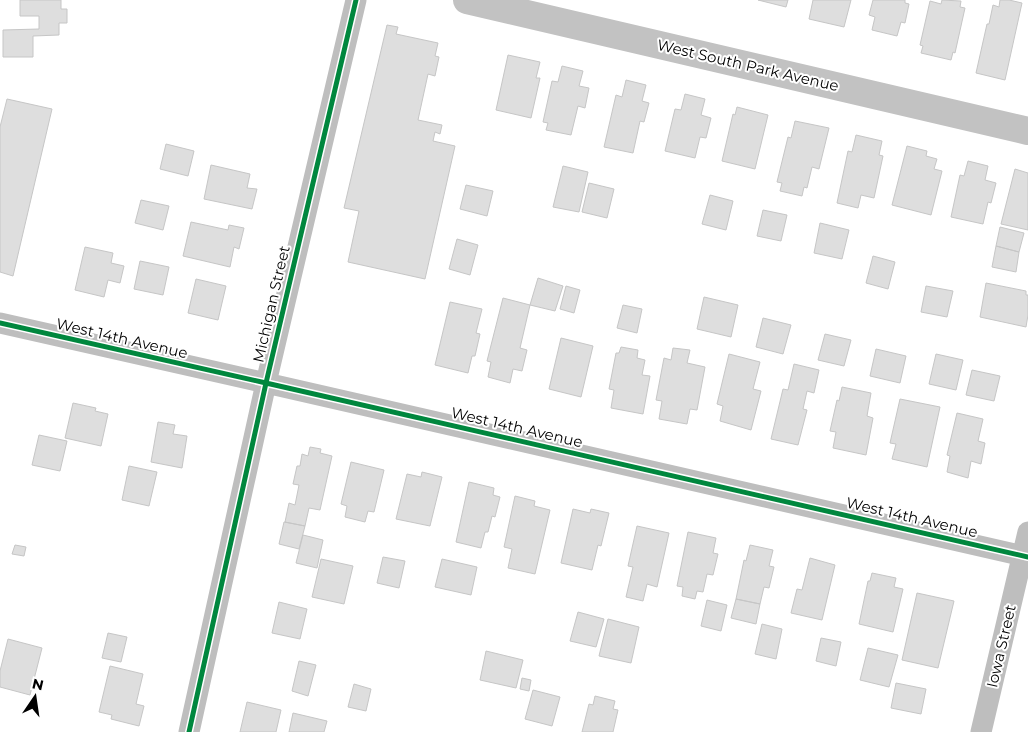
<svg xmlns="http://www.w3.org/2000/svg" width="1028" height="732" font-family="Montserrat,sans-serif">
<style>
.building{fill:#dedede;stroke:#c6c6c6}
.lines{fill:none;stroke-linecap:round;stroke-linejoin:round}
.minor{stroke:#bebebe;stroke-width:21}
.secondary{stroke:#c2c2c2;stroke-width:28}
.cycleway-casing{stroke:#fff;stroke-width:8}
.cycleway{stroke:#00873e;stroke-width:5}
.labels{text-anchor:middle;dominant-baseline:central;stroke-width:4;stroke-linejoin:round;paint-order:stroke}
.street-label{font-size:15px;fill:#000;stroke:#fff}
</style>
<rect width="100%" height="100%" fill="#fff"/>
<path class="building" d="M20,0H61V9H67V23H59V35L33,36V57H3V30L39,29V16H20Z
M758,0H788L786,7Z
M813,0H851L844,27L809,19Z
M873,0H905V3L909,4L905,23L901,22L897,36L872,30L875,17L869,15Z
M942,0L961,1L960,7L965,8L955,53L953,52L951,60L921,53L923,46L920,45L930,1L941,4Z
M1000,0H1009L1022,3L1005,80L976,73L987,24H989L993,5L999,7Z
M387,25L398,27L396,34L438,43L435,56L439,57L435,76L428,74L418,120L442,125L440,134L435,132L433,141L455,146L425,279L348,262L359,211L344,208Z
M508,55L540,62L536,78H540L531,118L496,110Z
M562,66L583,71L579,86L589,88L585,108L578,106L571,135L546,130L548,123L543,122L552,81L558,82Z
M626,80L646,85L642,101L649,103L644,122L640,121L633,153L604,147L616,95L622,97Z
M685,94L705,99L701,115L711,118L706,138L700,137L695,158L665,151L675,109L681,110Z
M7,99L52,109L13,276L0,272V127Z
M737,107L768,115L755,169L722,161L733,114L735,115Z
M795,121L829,128L819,169L812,167L807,188L804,187L802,196L780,191L782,183L777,182L788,137L791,138Z
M856,135L882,141L879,155L883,156L874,198L861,195L858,208L837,203L848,151L852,152Z
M166,144L194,151L188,176L160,169Z
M907,146L927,151L926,156L937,159L934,169L942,171L931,215L892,205Z
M968,161L988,166L985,180L996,183L991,203L988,202L983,224L951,217L960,175L964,176Z
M211,165L250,174L247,188L257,189L252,209L204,199Z
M563,166L588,172L579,212L553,207Z
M1015,169L1028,173V230L1001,224Z
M589,183L614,189L607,218L582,212Z
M466,185L493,191L487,216L460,209Z
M710,195L733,201L726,230L702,224Z
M141,200L169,206L163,230L135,223Z
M763,210L787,215L781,241L757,236Z
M191,222L228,230L229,225L244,228L239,249L234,247L230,267L183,256Z
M820,223L849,230L842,259L814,253Z
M1000,227L1024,233L1019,252L996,246Z
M457,239L478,245L470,275L449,269Z
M996,246L1019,252L1016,272L992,267Z
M85,247L113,253L111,263L124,266L120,283L108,280L104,297L75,290Z
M873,256L895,262L888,289L866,283Z
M140,261L169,267L163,295L134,289Z
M538,278L563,286L555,311L530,305Z
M196,279L226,286L218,320L188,313Z
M986,283L1026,291V295H1028V315L1026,327L980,317Z
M566,286L580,290L574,313L560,309Z
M926,286L953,291L947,317L921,312Z
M704,297L738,305L731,337L697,329Z
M503,298L530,305L520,348L527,350L522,371L513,369L510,383L488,377L491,362L487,361Z
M450,302L482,309L476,333L480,334L475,356H472L468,373L435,365Z
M623,305L642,309L637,333L617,328Z
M763,318L791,325L783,354L756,347Z
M825,334L851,340L844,366L818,360Z
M561,338L593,346L581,397L549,389Z
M621,347L638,350L637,358L645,360L642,375L650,376L643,414L611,408L614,390L609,389L616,353H619Z
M673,348L690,350L687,363L705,367L697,410L690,409L687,424L659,419L662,401L656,400L664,358L671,360Z
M876,349L906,356L900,383L870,376Z
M729,354L760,362L753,389L761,391L751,430L720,421L723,406L717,404Z
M936,354L963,360L956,390L929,384Z
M794,364L819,370L814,393L807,391L803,409L807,410L798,445L771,439L783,389L788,390Z
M972,370L1000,376L994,401L966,395Z
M842,387L871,393L867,416L873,418L866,455L833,448L836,432L830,431L837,400L839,401Z
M900,399L940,407L927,467L892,459L896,444L890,443Z
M73,403L96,408L95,411L108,414L101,446L65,438Z
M957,413L983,419L978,441L985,443L981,464L971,461L968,478L947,472L950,456L947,455Z
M158,422L175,425L173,434L187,436L182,468L151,462Z
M39,435L67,441L60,471L32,465Z
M310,447L321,449L320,453L332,456L320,510L309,508L305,526L285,522L289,503L295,505L299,485L293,484L297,466H300L302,454L308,456Z
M351,462L384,470L374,512L368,511L365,522L345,517L347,506L341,504Z
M129,466L157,472L149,506L122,500Z
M422,472L442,477L430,526L396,519L407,474L421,477Z
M469,482L494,488L493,495L500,497L495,517L492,516L488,532H485L481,548L456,542Z
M515,496L535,501L534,506L550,510L535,574L508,568L512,549L504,547Z
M573,509L590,513L591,509L609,513L601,546L598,545L592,570L561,563Z
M284,522L305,526L299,549L279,544Z
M637,526L669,533L657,587L647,584L643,601L626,597L633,567L628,566Z
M688,532L716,538L713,553L718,554L713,575L707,574L703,592L697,591L695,599L682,596L683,587L677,586Z
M303,535L323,540L317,568L296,563Z
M15,545L26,547L24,556L12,554Z
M750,545L773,550L769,566L774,567L769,588L764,587L760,604L736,599L744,560L746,561Z
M383,557L405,561L399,588L377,583Z
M810,558L835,565L822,620L791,613L797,589L802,590Z
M321,559L353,566L344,604L312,597Z
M442,559L477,567L471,595L435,587Z
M872,573L896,578L894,587L903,589L893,632L859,624L868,581H870Z
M917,593L954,601L938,668L902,660Z
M736,599L760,604L756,624L731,618Z
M707,600L727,605L721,631L701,626Z
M279,602L307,609L300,639L272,633Z
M578,612L604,619L596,647L570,641Z
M608,619L639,627L631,663L599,656Z
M762,624L782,629L776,659L755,654Z
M108,633L127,637L121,662L102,658Z
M821,638L841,642L836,666L816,661Z
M8,639L42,648L30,695L0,687V671Z
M868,648L898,655L889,687L860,680Z
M486,651L523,660L516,688L480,680Z
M299,661L316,665L308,696L292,691Z
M110,666L143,674L136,704L144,706L139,726L111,719L112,715L99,712Z
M522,678L531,680L529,691L520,689Z
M896,683L926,689L921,714L891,708Z
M354,684L371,689L366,711L348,707Z
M533,690L560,697L552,726L525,719Z
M595,696L615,701L613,709L618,710L613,732H582L589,704L593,705Z
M247,702L281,710L276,732H240Z
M293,713L327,721L324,732H289Z"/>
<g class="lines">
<path class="minor" d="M0,323L266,383L1028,557
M189,732L266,383L356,0
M981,732L1028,532"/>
<path class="secondary" d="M467,0L1028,131"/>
<g class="cycleway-casing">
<path id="cycleway" d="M0,323L266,383L1028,557
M189,732L266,383L356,0"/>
</g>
<use href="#cycleway" class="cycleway"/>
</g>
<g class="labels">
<g class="street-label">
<text transform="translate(748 65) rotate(13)">West South Park Avenue</text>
<text transform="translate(271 304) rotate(-77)">Michigan Street</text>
<text transform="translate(122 338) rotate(13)">West 14th Avenue</text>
<text transform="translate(517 427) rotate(13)">West 14th Avenue</text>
<text transform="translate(912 517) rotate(13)">West 14th Avenue</text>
<text transform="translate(1001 646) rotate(-77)">Iowa Street</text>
</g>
</g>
<g transform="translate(35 697) rotate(13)" stroke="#ffffff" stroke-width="4" paint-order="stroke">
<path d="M0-4L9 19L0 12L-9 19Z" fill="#000000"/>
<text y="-8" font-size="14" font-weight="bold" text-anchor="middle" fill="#000000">N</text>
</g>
</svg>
